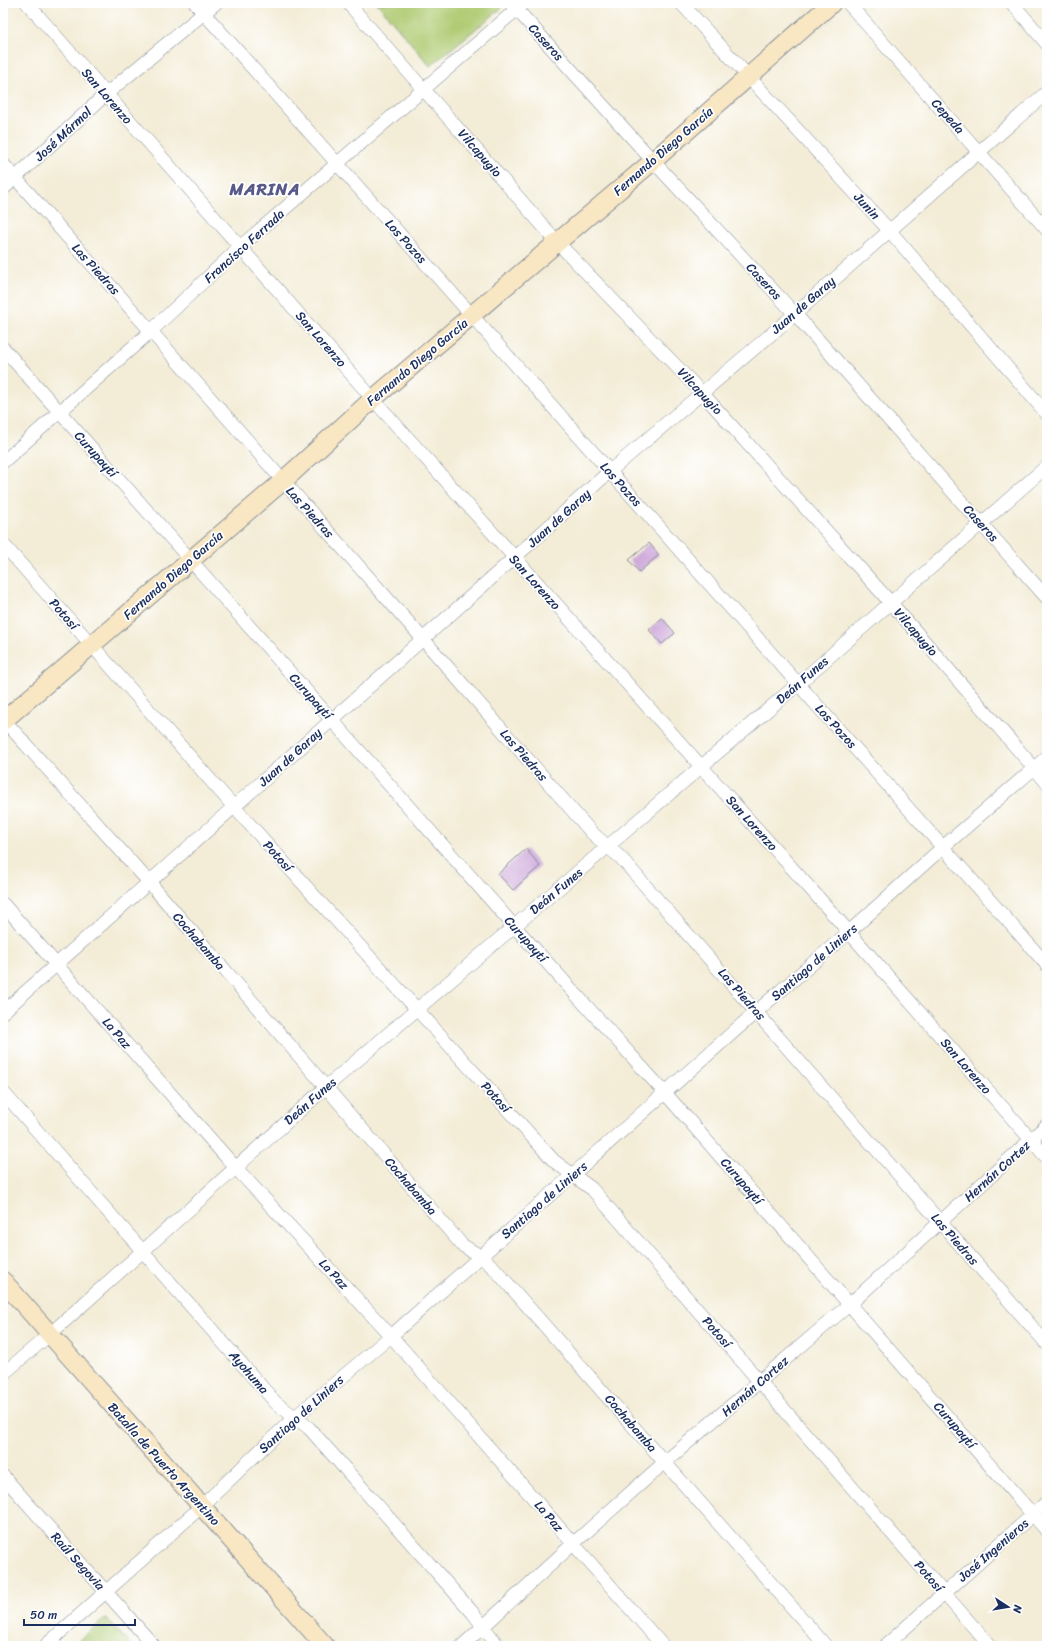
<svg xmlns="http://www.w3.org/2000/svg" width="1050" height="1649" font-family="Sriracha,sans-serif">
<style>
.green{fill:#afcb72;stroke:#657d68}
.building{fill:#cca6d9}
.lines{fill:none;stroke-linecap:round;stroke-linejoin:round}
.street-casing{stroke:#878e9a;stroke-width:14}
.secondary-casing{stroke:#878e9a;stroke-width:20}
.street{stroke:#fff;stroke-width:13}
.secondary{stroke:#f9e7c3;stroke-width:18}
.labels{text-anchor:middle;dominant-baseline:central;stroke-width:3.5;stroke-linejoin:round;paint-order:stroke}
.street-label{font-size:13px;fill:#1b2f5e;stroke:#fff}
.district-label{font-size:17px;font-weight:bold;letter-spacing:1px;fill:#595989;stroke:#fff}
</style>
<rect width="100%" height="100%" fill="#fff"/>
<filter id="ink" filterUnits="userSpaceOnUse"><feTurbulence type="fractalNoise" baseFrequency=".025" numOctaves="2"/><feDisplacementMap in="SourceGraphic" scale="8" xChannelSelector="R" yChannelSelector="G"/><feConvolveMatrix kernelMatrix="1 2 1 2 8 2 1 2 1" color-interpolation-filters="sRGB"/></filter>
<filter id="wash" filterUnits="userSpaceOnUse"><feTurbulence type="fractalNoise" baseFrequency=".012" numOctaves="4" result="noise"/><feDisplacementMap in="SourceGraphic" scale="16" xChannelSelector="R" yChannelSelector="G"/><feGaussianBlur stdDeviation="0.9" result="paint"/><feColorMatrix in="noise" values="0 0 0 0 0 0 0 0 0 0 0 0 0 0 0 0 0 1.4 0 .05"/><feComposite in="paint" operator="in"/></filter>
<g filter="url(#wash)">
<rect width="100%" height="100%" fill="#f3ecd6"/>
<path class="green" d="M377,3H497L502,8L430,66Z
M106,1618L132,1646H72Z"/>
<g id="blocks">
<path class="building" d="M649,543L659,555L639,572L629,560Z
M662,618L675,633L662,644L649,630Z
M526,849L540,866L513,890L498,874Z"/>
</g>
</g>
<g filter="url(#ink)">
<use href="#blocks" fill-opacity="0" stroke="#878e9a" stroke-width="1"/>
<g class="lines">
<g class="street-casing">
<path id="street" d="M27,3L373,399L849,932L1047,1158
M195,3L1047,965
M348,3L558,243L702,393L891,603L1047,783
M511,3L653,161L795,314L1047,598
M681,3L889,230L1047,414
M848,3L1047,230
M1012,3L1047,44
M3,164L423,639L592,833L621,858L1047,1344
M3,189L106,94L216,3
M3,348L514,926L665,1093L1047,1531
M3,462L151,331L240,247L524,3
M3,544L234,807L554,1161L592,1189L990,1646
M3,719L149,882L462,1245L480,1256L494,1268L826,1646
M3,904L235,1167L391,1336L663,1646
M3,1012L514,558L610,471L795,314L1047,92
M3,1092L276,1403L309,1428L473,1613L498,1646
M3,1374L49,1335L326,1087L798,684L1047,466
M3,1476L154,1646
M45,1646L202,1506L295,1417L391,1336L757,1011L849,932L943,847L1047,757
M462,1646L574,1543L665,1462L850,1304L1047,1125
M885,1646L1047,1502"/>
</g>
<g class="secondary-casing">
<path id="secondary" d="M3,721L283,481L373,399L653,161L832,3
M3,1281L325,1646"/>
</g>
<use href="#street" class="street"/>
<use href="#secondary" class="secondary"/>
</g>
</g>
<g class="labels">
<g class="street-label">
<text transform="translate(546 42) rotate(48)">Caseros</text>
<text transform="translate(107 96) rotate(49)">San Lorenzo</text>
<text transform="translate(948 116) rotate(48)">Cepeda</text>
<text transform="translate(63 134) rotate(-43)">José Mármol</text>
<text transform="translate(663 151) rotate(-41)">Fernando Diego García</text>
<text transform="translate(480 153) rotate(49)">Vilcapugio</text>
<text transform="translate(867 206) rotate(47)">Junin</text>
<text transform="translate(406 241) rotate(48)">Los Pozos</text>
<text transform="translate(244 246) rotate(-42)">Francisco Ferrada</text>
<text transform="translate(96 269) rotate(48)">Las Piedras</text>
<text transform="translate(764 281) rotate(47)">Caseros</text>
<text transform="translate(803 305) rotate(-41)">Juan de Garay</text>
<text transform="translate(321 339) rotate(49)">San Lorenzo</text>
<text transform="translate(417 362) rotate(-40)">Fernando Diego García</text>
<text transform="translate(700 391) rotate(47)">Vilcapugio</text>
<text transform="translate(96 454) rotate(48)">Curupaytí</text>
<text transform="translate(621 484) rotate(48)">Los Pozos</text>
<text transform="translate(310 512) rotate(48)">Las Piedras</text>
<text transform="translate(559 518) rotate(-42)">Juan de Garay</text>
<text transform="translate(981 523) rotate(48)">Caseros</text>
<text transform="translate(173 575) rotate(-41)">Fernando Diego García</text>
<text transform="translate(535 582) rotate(48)">San Lorenzo</text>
<text transform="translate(64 614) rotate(49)">Potosí</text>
<text transform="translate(916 632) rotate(49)">Vilcapugio</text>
<text transform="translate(802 680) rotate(-41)">Deán Funes</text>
<text transform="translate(311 696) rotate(48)">Curupaytí</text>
<text transform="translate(836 726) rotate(48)">Los Pozos</text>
<text transform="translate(524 755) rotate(49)">Las Piedras</text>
<text transform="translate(290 757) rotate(-42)">Juan de Garay</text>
<text transform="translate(752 823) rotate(48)">San Lorenzo</text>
<text transform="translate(278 856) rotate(48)">Potosí</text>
<text transform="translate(556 891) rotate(-40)">Deán Funes</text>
<text transform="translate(526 939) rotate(48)">Curupaytí</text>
<text transform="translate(199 941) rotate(49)">Cochabamba</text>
<text transform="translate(814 962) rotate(-41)">Santiago de Liniers</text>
<text transform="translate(742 994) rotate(49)">Las Piedras</text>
<text transform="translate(117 1033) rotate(49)">La Paz</text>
<text transform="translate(966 1066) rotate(49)">San Lorenzo</text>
<text transform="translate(496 1097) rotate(48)">Potosí</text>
<text transform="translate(310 1101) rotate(-41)">Deán Funes</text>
<text transform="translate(997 1171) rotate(-42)">Hernán Cortez</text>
<text transform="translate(742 1181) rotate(49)">Curupaytí</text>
<text transform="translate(411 1186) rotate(49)">Cochabamba</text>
<text transform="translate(544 1200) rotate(-41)">Santiago de Liniers</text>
<text transform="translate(955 1239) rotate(49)">Las Piedras</text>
<text transform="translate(334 1274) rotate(47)">La Paz</text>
<text transform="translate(717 1332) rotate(49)">Potosí</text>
<text transform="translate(249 1372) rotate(49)">Ayohuma</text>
<text transform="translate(755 1386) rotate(-41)">Hernán Cortez</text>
<text transform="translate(301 1414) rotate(-42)">Santiago de Liniers</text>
<text transform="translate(631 1423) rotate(49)">Cochabamba</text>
<text transform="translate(955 1425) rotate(49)">Curupaytí</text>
<text transform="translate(164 1464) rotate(48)">Batalla de Puerto Argentino</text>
<text transform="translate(549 1516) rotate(49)">La Paz</text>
<text transform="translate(993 1550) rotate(-41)">José Ingenieros</text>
<text transform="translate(78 1561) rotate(48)">Raúl Segovia</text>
<text transform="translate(929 1576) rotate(49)">Potosí</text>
</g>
<g class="district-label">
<text x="265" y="189">MARINA</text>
</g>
</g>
<rect width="1050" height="1649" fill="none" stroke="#fff" stroke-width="16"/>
<g transform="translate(1008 1607) rotate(102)" stroke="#ffffff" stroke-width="3" paint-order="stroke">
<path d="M0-3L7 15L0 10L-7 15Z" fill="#1b2f5e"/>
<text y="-6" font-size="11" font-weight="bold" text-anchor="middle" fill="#1b2f5e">N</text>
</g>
<path d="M24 1619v6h111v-6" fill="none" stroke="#1b2f5e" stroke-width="2"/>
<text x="30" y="1619" font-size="12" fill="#1b2f5e" stroke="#ffffff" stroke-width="3" paint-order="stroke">50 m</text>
</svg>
